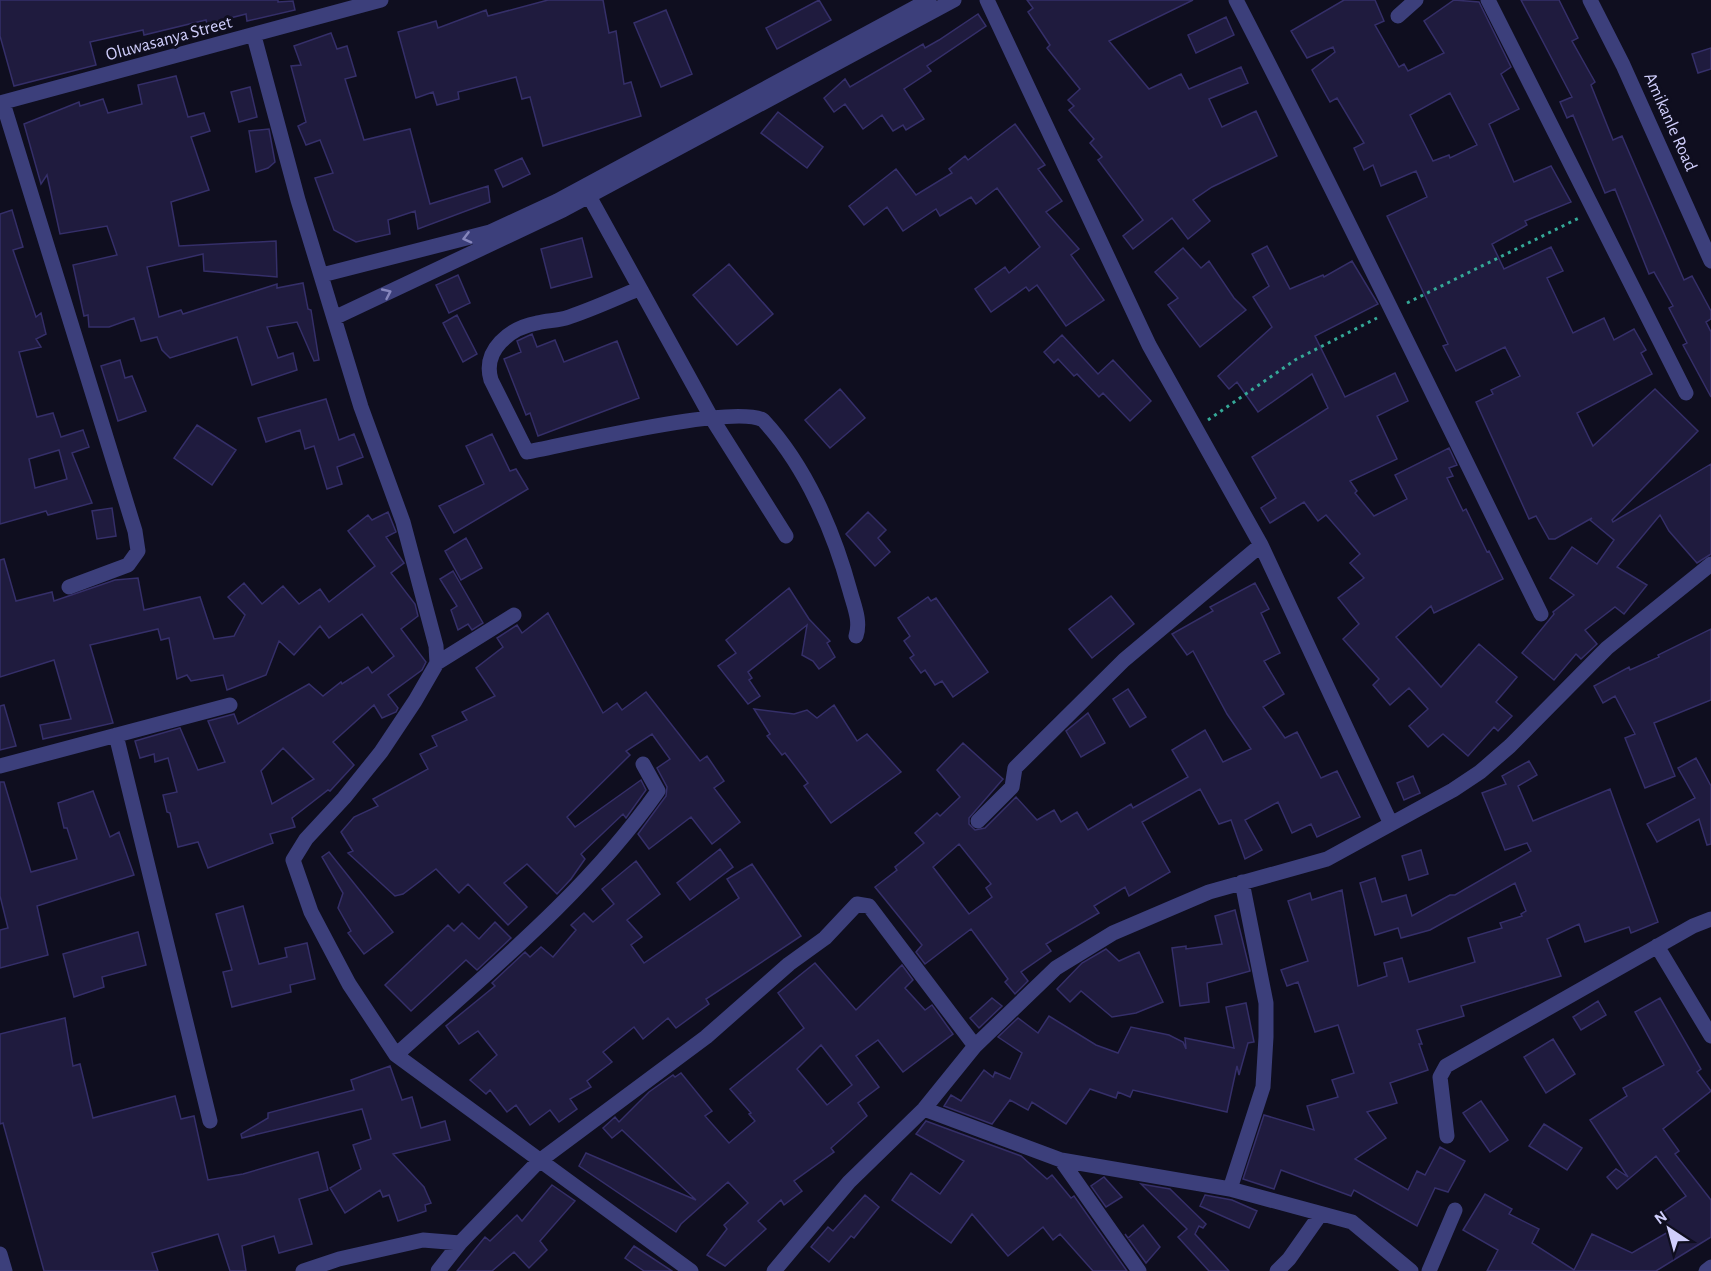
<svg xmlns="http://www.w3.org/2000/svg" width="1711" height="1271" font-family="'Alegreya Sans',sans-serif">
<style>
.building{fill:#1f1b3e;stroke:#352f69;stroke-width:1.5;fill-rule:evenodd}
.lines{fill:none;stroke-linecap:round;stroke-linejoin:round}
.path{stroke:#35a998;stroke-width:3;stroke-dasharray:3 4.5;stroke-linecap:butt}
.minor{stroke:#3c3f7b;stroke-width:15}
.oneway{stroke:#8686bc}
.labels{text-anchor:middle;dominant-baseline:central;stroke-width:6;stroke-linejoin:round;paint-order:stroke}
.street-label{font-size:18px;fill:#d0cefc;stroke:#0f0e1f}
</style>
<rect width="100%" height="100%" fill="#0f0e1f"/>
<path class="building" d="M0,0H278V2L293,1L295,10L247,21L246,14L207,24L206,20L144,35L143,30L90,42L96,65L14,86L0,36Z
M548,0H603L609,33L616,31L624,84L631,82L641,116L543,146L530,97L522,99L516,77L458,92L459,99L437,105L433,92L416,98L398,32L436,21L438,28L486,10L488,16Z
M819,0L831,20L777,49L766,28Z
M1027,0H1193L1109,41L1149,89L1181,74L1189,89L1241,67L1248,83L1209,99L1222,127L1256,111L1277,156L1212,187L1193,200L1210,221L1188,239L1172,218L1133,249L1123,236L1143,220L1098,160L1102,157L1090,143L1094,139L1069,110L1074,106L1068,100L1080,89L1047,48L1050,45L1028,12L1033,8Z
M1344,0H1375L1384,21L1375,25L1399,67L1404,64L1408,71L1444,53L1424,21L1454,0L1479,2L1511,67L1501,74L1519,109L1489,124L1514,182L1551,166L1571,202L1525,221L1527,225L1492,244L1504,269L1551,247L1563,271L1547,278L1573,333L1604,318L1614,340L1634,329L1646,350L1641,353L1652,374L1577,413L1593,446L1655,389L1698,431L1612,520L1613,522L1711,464V554L1697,563L1669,531L1660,515L1617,567L1647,585L1624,614L1615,607L1585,630L1597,644L1581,659L1576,654L1554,680L1522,653L1554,614L1553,612L1574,595L1550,578L1572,547L1597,564L1614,540L1590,520L1592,518L1555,539H1549L1536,516L1529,519L1476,402L1493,394L1491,390L1520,376L1505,347L1456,371L1443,346L1448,344L1387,216L1427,197L1416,171L1381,186L1373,165L1364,170L1354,148L1364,143L1337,98L1330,102L1312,70L1335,52L1333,47L1307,58L1291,31ZM1450,93L1477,145L1450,158L1449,155L1433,161L1410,115Z
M1521,0H1559L1578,38L1572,41L1595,82L1591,85L1613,140L1622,136L1684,280L1692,276L1711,311V319L1706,322L1711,332V397L1683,345L1687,343L1669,308L1673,306L1654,272L1649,274L1615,189L1605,193L1573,115L1567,118L1560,102L1572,97Z
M666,10L692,74L661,87L634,23Z
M978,14L986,26L927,66L931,71L904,89L924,119L906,130L903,125L893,131L882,115L863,129L845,104L834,112L824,98L845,79L850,87L923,44L925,48L939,40Z
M1226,17L1234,35L1196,53L1188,35Z
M331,33L337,49L347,46L356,76L345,79L364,140L410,129L430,204L488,186L490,202L418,229L415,211L388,220L390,234L356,242L334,230L315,178L333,173L320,140L306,145L298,126L306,122L291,66L301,65L294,46Z
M1711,48V69L1698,73L1692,54Z
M176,76L188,117L204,113L210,131L191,137L209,190L171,202L179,246L276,241L277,277L204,271L203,254L147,267L159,317L181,310L183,314L277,284V288L303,283L308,309L311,310L319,360L314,361L297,322L267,327L278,358L293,353L297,370L252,385L237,337L170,358L162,350L157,337L141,341L134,318L109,327H89L88,315L84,316L73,265L117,255L107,226L60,234L47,175L41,184L24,124L79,102L80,106L103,99L108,113L142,104L138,85Z
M250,87L257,117L239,122L231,92Z
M778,112L823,147L807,168L761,133Z
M1015,124L1045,165L1038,169L1062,201L1046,212L1079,249L1071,255L1104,300L1066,326L1037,285L1029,291L1026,287L991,312L975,289L1005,267L1009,273L1040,247L997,188L976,204L971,197L940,216L936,209L903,231L887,207L864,225L849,206L896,169L916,195L952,173L949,169L965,156L968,160Z
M269,129L275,162L268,168L256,172L249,131Z
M522,158L530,174L503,187L495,170Z
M12,210L23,247L13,250L36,317L41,313L46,334L36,339L41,347L19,352L37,417L53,413L61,437L83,430L89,447L72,453L92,503L48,515L46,511L0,524V214ZM59,450L67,479L35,488L29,459Z
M582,238L592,277L551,288L541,249Z
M1267,246L1290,289L1323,275L1324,277L1352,261L1378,304L1315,336L1345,397L1395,373L1408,401L1377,416L1397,459L1350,481L1357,491L1355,493L1374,516L1407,499L1395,475L1449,448L1457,465L1449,468L1453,476L1447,478L1463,511L1466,509L1487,552L1489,551L1503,579L1434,613L1431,606L1396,637L1441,687L1479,644L1517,677L1496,702L1512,716L1498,731L1494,727L1468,756L1443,734L1428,747L1409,726L1428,709L1409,688L1390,705L1373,685L1379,679L1343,639L1359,624L1338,598L1364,578L1350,563L1360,554L1326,515L1318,521L1304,502L1270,523L1261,508L1276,498L1252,457L1328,408L1312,374L1258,412L1237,382L1229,389L1218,376L1272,327L1253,297L1269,286L1252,254Z
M1183,248L1201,268L1209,261L1234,298L1246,310L1200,347L1168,305L1178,298L1155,272Z
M729,264L773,314L737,345L693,295Z
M458,275L470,303L449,313L436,285Z
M457,315L477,354L463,362L443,323Z
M532,334L537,347L555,340L564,362L617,341L639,398L538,436L530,413L526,415L504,359L521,352L517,341Z
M1062,335L1098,374L1113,360L1151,401L1130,421L1103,393L1099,397L1077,374L1074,376L1058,359L1054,363L1044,352Z
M120,360L125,378L132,376L146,411L118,421L101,366Z
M840,389L865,418L830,448L805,420Z
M326,399L339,440L354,434L363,457L337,467L342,484L327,489L314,446L305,449L300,430L266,442L258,418Z
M197,425L236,450L212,485L174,458Z
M492,434L510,471L516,469L528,489L454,533L439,506L484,484L466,446Z
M112,508L116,536L97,539L92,511Z
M388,512L396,532L386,537L404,563L391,573L415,604L418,616L401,629L426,662L422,670L388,695L398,708L396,712L382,718L374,705L333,742L354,765L330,791L328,790L292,818L295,827L270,834L273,843L208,868L198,842L178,847L170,813L167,812L163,795L177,792L168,758L155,762L154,754L140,758L135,741L180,728L198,770L225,762L208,721L234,714L238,724L309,684L323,696L341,682L342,684L368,667L372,673L394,656L362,614L329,638L320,626L294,655L279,641L266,675L227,690L223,675L191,681L187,675L177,679L169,638L161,640L158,629L90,645L113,723L43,739L40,725L71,719L54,660L0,677V560L4,559L16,601L52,592L54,601L115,580L138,578L144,610L200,597L214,639L234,636L245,615L228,597L244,583L262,604L283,586L299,604L320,589L329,602L375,566L348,531L368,515L372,520ZM283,748L314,779L272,804L261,771Z
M868,512L886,530L878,538L890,552L875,566L846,534Z
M466,538L482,568L461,580L445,551Z
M453,571L483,623L472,630L468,624L458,630L451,610L457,606L440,579Z
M1255,583L1269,609L1261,613L1280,653L1264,661L1284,694L1263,707L1285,738L1297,732L1321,778L1337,771L1360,817L1317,837L1311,824L1292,833L1278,802L1245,820L1262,850L1245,859L1231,820L1219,824L1200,789L1142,822L1170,872L1129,896L1125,887L1094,906L1099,913L1046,944L1051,951L1021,972L1028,981L1015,994L1005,982L1008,979L971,929L925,964L916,952L922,945L875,887L897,870L895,867L924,843L915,833L937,813L940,816L960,797L937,770L963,743L1003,779L969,818V824L975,830L985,828L1016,797L1037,820L1054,810L1061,822L1077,812L1088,830L1131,804L1133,808L1188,777L1172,750L1205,730L1223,762L1251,749L1227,714L1193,651L1187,655L1172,634L1213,611L1210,607ZM959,844L991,884L986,888L992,897L969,914L933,867Z
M789,588L809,619L830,641L827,643L835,657L819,669L813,661L802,655L807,625L748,672L752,678L749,680L760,696L748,704L718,666L736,653L726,640Z
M1111,596L1134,624L1092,658L1069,629Z
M928,597L931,601L936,598L988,672L953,697L942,681L935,685L925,670L921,673L910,658L914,655L904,641L910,636L898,618Z
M548,613L603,713L617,703L622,710L646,692L700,761L707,756L724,781L714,788L740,822L712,844L691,817L649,849L638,834L666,796L667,787L657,768L670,759L652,734L626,751L630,755L567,817L575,827L641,780L646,790L626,818L623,814L581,854L585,859L571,879L557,894L527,864L504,883L527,907L508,925L468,884L459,893L436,869L403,894L395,896L348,853L353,851L341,832L354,817L378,806L373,799L428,769L420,754L437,746L432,736L467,720L462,712L495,696L476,668L503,647L497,638L517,625L522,633Z
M1711,629V700L1654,723L1675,776L1645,788L1625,738L1635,734L1615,696L1603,703L1594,686L1629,667L1630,670L1659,657L1658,655Z
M1128,689L1146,717L1130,727L1113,699Z
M4,705L16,746L0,750V706Z
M834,705L857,741L867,734L901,772L831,823L804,786L808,783L785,753L782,755L767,736L770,734L754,709L794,714L807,710L817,718Z
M1088,713L1105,743L1081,757L1066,731Z
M1696,758L1711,786V844L1707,845L1699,819L1657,842L1647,824L1695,798L1678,768Z
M1529,761L1537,775L1518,786L1533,821L1610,789L1658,922L1631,933L1629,927L1585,942L1579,924L1547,939L1561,976L1461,1006L1464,1016L1417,1030L1422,1044H1419L1428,1070L1390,1083L1397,1103L1367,1112L1386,1138L1355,1159L1408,1190L1417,1171L1425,1175L1440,1147L1465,1161L1448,1192L1435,1188L1417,1226L1354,1190L1351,1196L1281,1170L1274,1189L1243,1179L1264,1115L1314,1130L1307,1106L1338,1097L1332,1080L1354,1073L1338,1025L1315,1032L1298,982L1287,986L1281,970L1308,961L1288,901L1310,893L1312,900L1342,890L1358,986L1387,976L1384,963L1402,958L1409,982L1475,962L1468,938L1502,928L1500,923L1522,916L1521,914L1526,911L1515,883L1430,930L1401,938L1398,928L1375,935L1360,883L1375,878L1382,902L1406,895L1412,916L1450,895H1455L1531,851L1527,843L1505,850L1482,793L1506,784L1502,776Z
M1413,776L1420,793L1404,800L1397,783Z
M0,782H4L31,872L77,859L67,828H64L58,803L93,791L110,837L119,832L134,875L37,906L48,955L0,968V930L8,928L0,896Z
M720,849L733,867L690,900L677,883Z
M1421,850L1428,874L1409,880L1402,856Z
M329,852L393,932L364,954L348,933L351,931L338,908L343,893L322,857Z
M636,861L660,894L627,920L642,937L631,945L644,963L739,898L727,879L752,864L801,936L706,999L709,1004L676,1028L668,1018L643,1039L634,1027L603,1052L612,1062L587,1081L591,1087L570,1099L577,1109L559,1122L550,1110L530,1125L516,1105L507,1112L490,1090L486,1094L470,1080L497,1055L478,1031L459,1044L446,1026L495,986L492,983L525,952L530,957L541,947L553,957L576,930L571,925L584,913L593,922L614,904L602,889Z
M243,906L259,964L287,957L285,948L307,943L315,979L290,985L291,992L232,1007L223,972L232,970L216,914Z
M1235,910L1250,971L1207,983L1209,1002L1180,1006L1172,948L1186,946V949L1222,944L1215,916Z
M495,922L511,938L477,970L466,960L411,1011L385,985L448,925L454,931L462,923L479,939Z
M138,932L146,965L102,977L104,987L74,997L63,954Z
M1106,949L1119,961L1139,952L1163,1002L1136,1013L1112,1017L1081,991L1070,1002L1057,989L1082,963Z
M815,963L856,1010L902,965L913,980L905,988L925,1010L932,1005L953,1034L903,1072L878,1040L856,1056L879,1087L858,1103L867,1116L831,1148L834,1152L794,1181L802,1191L784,1205L781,1200L758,1221L766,1229L725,1266L707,1255L727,1229L724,1225L748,1203L728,1182L681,1224L676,1232L579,1166L586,1153L696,1200L622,1130L612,1138L603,1128L615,1117L619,1122L649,1092L673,1075L675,1077L681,1073L712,1111L705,1116L729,1143L755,1121L749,1114L751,1113L730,1089L804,1028L778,993ZM821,1045L852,1085L827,1105L797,1069Z
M992,998L1002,1006L979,1028L970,1018Z
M1660,998L1701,1069L1697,1072L1711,1091L1663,1129L1679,1151L1675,1154L1711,1200V1237L1656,1271H1487L1498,1250L1463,1230L1485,1194L1512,1209L1509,1214L1539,1229L1532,1243L1574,1270L1592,1234L1632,1253L1670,1231L1659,1215L1686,1196L1656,1156L1617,1189L1607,1177L1616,1169L1628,1177L1590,1120L1627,1096L1623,1088L1664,1065L1635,1012Z
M1598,1001L1606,1015L1581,1030L1573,1017Z
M1246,1003L1254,1042L1248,1043L1239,1075L1237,1066L1227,1112L1133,1090L1130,1097L1118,1092L1116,1098L1090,1089L1066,1124L1032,1102L1028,1110L1010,1100L992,1124L944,1106L951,1095L961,1101L984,1070L993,1077L995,1072L1010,1079L1022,1053L998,1037L1018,1018L1038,1033L1049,1016L1096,1045L1118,1053L1131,1027L1169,1035L1183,1042L1186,1049L1185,1038L1234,1048L1226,1007Z
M65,1018L73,1066L80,1064L93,1118L175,1096L181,1119L194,1116L208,1180L243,1174L318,1152L328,1190L299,1199L312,1244L279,1253L274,1236L242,1246L246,1271H230L218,1234L152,1253L158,1271H44L3,1123L0,1124V1034Z
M1553,1039L1575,1074L1546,1093L1524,1057Z
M390,1066L402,1100L412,1097L421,1128L445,1121L450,1140L393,1154L424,1187L431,1203L425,1205L426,1211L398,1221L389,1195L383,1197L380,1190L345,1213L330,1188L361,1169L353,1145L371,1139L362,1109L242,1138L241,1134L268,1118V1113L354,1090L351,1080Z
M1481,1101L1508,1140L1490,1152L1463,1113Z
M926,1121L1021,1156L1047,1179L1052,1175L1071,1198L1074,1196L1127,1271H1093L1060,1234L1053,1240L1043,1227L1008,1256L972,1214L951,1243L892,1200L911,1173L940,1194L964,1161L916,1134Z
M1544,1124L1582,1148L1567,1170L1529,1146Z
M1104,1177L1122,1197L1106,1207L1091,1186Z
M1141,1184L1170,1189L1206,1224L1203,1228L1199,1226L1195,1234L1229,1271H1209L1178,1237L1187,1229Z
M552,1185L575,1201L540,1241L547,1250L529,1268L514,1252L492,1271H457L485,1237L490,1241L517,1215L522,1221Z
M865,1195L879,1207L854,1238L851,1236L829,1262L811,1247L828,1227L833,1231Z
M1205,1195L1232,1200L1257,1211L1249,1228L1200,1206Z
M1143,1225L1160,1247L1146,1263L1125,1234L1128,1238Z
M634,1246L672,1271H644L625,1258Z"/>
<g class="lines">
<path class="path" d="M1407,303L1581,217
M1208,420L1295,360L1377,318"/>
<path class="minor" d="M987,0L1149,345L1261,545L1391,824
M1236,0C1341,203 1440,410 1541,614
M1488,0L1686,393
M1590,0L1623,65L1711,261
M1398,16L1416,0
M254,36L298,200L361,407L403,522L436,646L437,663L415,701L381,752L344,798L306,839L293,860L311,912L349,984L396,1055L691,1271
M0,103L381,0
M3,103L135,531L138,551L128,565L69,587
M589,196L711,417L786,536
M322,275L490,232L557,201L929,0
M638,289C615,299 593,309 569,317C558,321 548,320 537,323C510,328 482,350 491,380L527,452C569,444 733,404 763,420C806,466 834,532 850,591C854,606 861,621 856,636
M334,318L563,210L954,0
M437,663L514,615
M116,735L210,1121
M0,766L230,705
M978,821L1012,787L1015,768L1124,660L1261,545
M1657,946L1711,1036
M396,1055C487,973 587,892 658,791L643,764
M924,1109L1061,1160L1230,1189L1352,1222L1411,1271
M1447,1136L1440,1077L1446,1066L1693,926L1711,919
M1061,1160L1139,1271
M1230,1189L1263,1087L1266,1037V1003L1242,882
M0,1254L5,1271
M303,1271L339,1259L423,1240L460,1243
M438,1271L460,1243L538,1162L706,1037L789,964L825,938L857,904L869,906L975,1046
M774,1271L849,1182L924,1109L975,1046L1056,968L1113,933L1209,892L1327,859L1453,790L1480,772L1510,746L1607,648L1711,564
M1277,1271L1289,1259L1320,1215
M1429,1271L1455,1210
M1706,1271L1711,1267"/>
</g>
<defs><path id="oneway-chevron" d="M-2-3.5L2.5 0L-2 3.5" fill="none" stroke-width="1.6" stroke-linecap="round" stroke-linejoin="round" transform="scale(1.5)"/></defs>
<g class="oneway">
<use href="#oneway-chevron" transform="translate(467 238) rotate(166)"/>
<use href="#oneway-chevron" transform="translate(387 293) rotate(-25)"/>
</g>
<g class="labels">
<g class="street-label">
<text transform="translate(169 39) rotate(-15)">Oluwasanya Street</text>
<text transform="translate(1670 122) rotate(66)">Amikanle Road</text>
</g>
</g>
<g transform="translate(1669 1229) rotate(324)" stroke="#0f0e1f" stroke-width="4.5" paint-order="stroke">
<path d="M0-4.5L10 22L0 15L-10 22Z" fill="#d0cefc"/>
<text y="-9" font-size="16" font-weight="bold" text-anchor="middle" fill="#d0cefc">N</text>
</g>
</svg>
